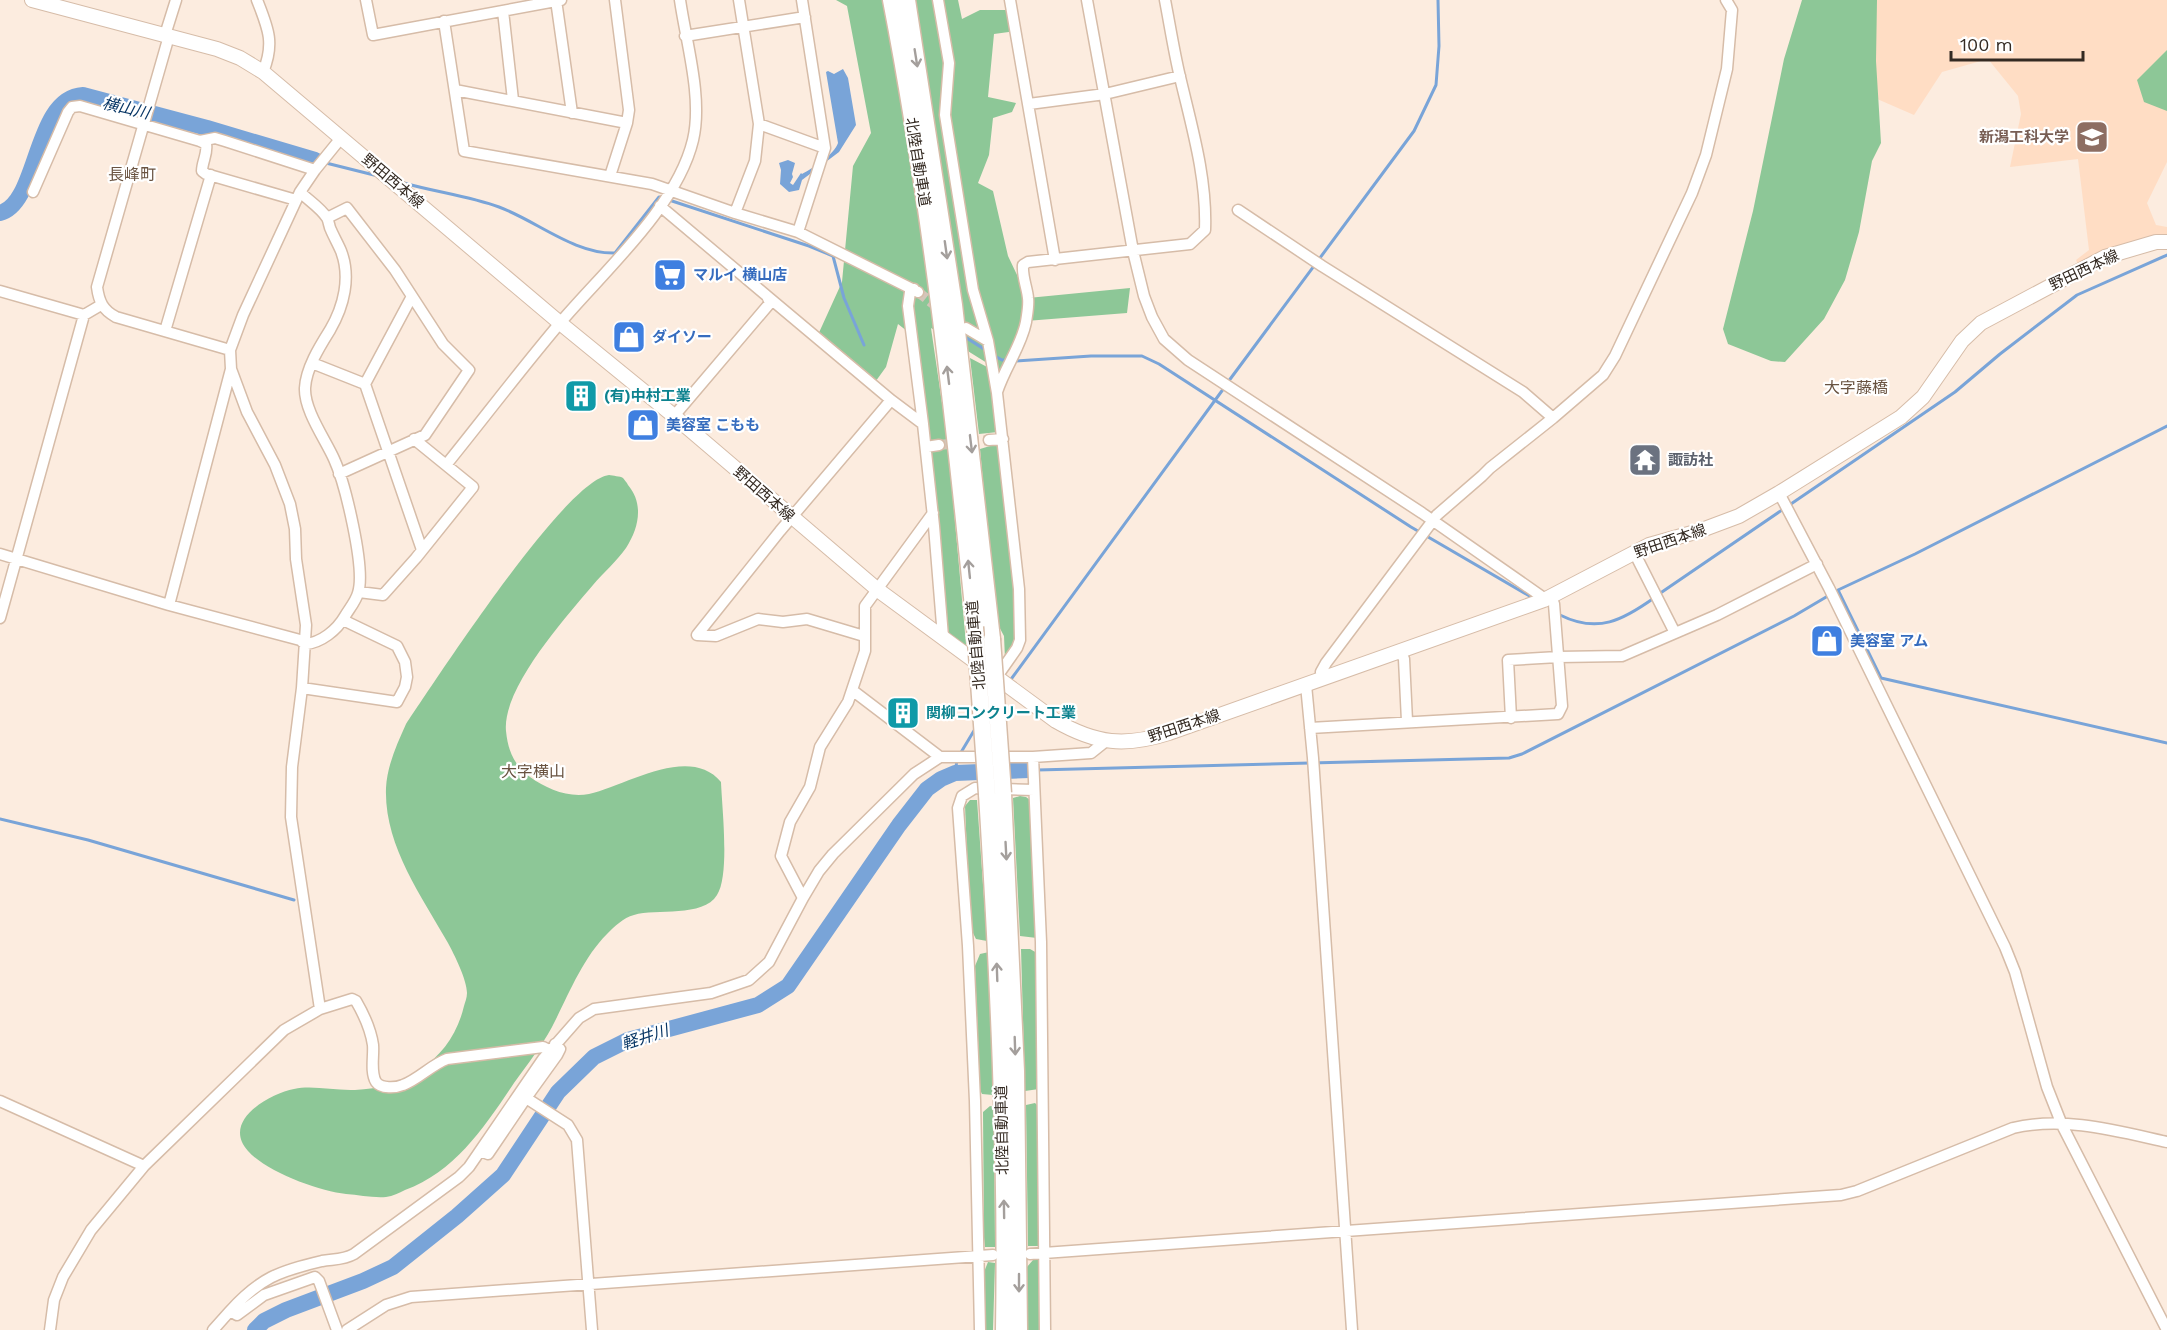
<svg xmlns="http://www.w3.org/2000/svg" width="2167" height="1330" font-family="'Work Sans','Noto Sans JP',sans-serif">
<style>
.built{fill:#ffddc4}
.forest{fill:#8dc797}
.water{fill:#79a4d8}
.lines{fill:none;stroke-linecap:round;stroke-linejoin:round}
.stream{stroke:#79a4d8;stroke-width:3}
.river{stroke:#79a4d8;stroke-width:16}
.minor-tunnel{stroke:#d4c5b9;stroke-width:10;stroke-dasharray:10 5;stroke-linecap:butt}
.minor-casing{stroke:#d6bca8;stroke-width:13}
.major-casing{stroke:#d6bca8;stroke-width:16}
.highway-casing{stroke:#d6bca8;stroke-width:19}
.minor{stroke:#fff;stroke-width:10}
.major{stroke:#fff;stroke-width:14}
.highway{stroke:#fff;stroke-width:16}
.highway-bridge-casing{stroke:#d6bca8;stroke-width:19;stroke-linecap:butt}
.highway-bridge{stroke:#fff;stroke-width:16}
.oneway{stroke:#a49f9c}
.labels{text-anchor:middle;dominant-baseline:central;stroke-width:4.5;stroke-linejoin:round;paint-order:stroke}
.education-label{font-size:15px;font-weight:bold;fill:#785e54;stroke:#fff;text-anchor:end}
.street-label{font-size:15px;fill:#342a22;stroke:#fff}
.shop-label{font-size:15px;font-weight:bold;fill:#366cbe;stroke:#fff;text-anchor:start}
.culture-label{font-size:15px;font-weight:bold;fill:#0d838f;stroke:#fff;text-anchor:start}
.worship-label{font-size:15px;font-weight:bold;fill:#5b616d;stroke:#fff;text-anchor:start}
.water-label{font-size:16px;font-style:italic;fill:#083665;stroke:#fff}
.neighbourhood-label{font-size:16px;fill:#695341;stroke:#fff}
</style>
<rect width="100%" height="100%" fill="#fcecdf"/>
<path class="built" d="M1825,0H2167V162L2147,203L2156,225L2167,227V237L2079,267L2076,260L2089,250L2078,159L2010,167L2021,114L2018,96L1988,59L1942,72L1914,115L1792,62Z"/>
<path class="forest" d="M836,0H958L962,19L980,10H1012L1016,31L994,34L988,97L1016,103L1012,112L993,118L989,155L978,183L993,191L1008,256L1028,298L1130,288L1127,313L1026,321L1003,373L931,328L948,444L967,655L943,637L912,335L898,324L886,367L873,385L817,337L842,282L853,166L871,133L847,6Z
M1802,0H1877L1876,61L1881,143L1872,161L1859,232L1845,280L1824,319L1785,362L1771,361L1728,344L1723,329L1753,211L1784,59Z
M2167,50V111L2144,102L2137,80Z
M970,358L989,368L998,432L979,434Z
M990,446H999L1015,589V640L1005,659L1004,636L996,621L980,449Z
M609,475C613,476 620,476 623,478C623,478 628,484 628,485C644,504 639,528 626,548C617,561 603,573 593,585C566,617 502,688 506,731C508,751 514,765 530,777C547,789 568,798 589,794C626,786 689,744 721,782C722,808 730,875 717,895C703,918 656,908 634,915C623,918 615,926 607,934C582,959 568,996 552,1027C541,1047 527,1065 514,1083C485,1126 456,1171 405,1190C399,1193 393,1196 386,1197C373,1198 359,1195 346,1194C320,1192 265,1171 248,1151C221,1121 269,1094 294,1089C313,1085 335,1091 355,1090C407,1088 452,1058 464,1006C465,1002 467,998 467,993C467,980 454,954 448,943C421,895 384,845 386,788C387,766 397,744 406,724C436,680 565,480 609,475Z
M1020,796L1026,797L1030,800L1037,938L1020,936L1013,798Z
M970,800H977L987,941L976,939L970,927L965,806Z
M1021,949H1030L1037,953L1039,1089L1025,1091Z
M989,952L993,1095L982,1094L980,1090L975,966L980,954Z
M1035,1103L1039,1107L1040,1246H1028L1026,1105Z
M990,1106L994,1107L995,1247H985L984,1238L983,1112Z
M1041,1259L1043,1330H1028L1027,1267L1033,1260Z
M988,1262L995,1263L993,1330H984V1272Z"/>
<path class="water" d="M843,69L848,78L856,125L839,152L802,180L799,190L789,192L780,184L781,170L779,163L788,160L795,163L792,174L793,177L790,183L793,185L801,173L802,174C813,168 834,155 838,143L826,72L828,71L834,74Z"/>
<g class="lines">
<path class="stream" d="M326,163L378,176
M404,183C435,192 469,196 499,207C537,221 574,254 615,253L659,197L663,198
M669,200L809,246L833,256L844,298L864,345
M965,337L987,351
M993,355L1002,360H1008
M1015,361L1091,356H1142L1159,364L1411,527L1533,598
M1228,382L1414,131L1436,85L1439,46L1438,0
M1838,590L1881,678L2167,743
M1659,594L1955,392L2000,354L2077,295L2167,255
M1560,615C1598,634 1623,620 1654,598
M1009,682L1224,388
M960,754L975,729
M1037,770L1509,758L1522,754L1794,616L1838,590L1915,554L2167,426
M955,773L957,760
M0,819L88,840L294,900"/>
<path class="river" d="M0,213C39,203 33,98 83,95L207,128L315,160
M255,1330L264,1321L286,1310L363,1281L393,1267L457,1216L503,1175L558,1092L594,1057L628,1040L758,1005L788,986L899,825L927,789L941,779L955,773L1029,770"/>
<path class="minor-tunnel" d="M918,292L941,310
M939,445L989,440"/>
<g class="minor-casing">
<path id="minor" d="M257,0C268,28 275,43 263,72
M366,0L373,35L561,0
M556,0L572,113
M938,0L949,63L945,115L973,290L988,341L997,393L1019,589L1020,640L1017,648L996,678
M1010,0L1055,260
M1087,0L1133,251L1144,296L1152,317L1164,339L1188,360L1422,513L1541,596L1544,600
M503,11L513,100
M444,21L464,151L652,184L735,213L755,161L759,124L739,0
M165,35L176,0
M169,36L97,287C99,302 103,310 116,317L230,350
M685,36L805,17
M455,90L627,123
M1029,104L1105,94L1180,76
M759,124L825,148L802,0
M200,141L215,138L225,141L315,170
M610,176L627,123L629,110L615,0
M33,192L68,112L72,107L80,106L200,141L206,144C208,153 202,162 202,171L206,174L296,200
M660,206L767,296L770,303L674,416
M1238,210L1322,266L1523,392L1553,418
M735,213L798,232L918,292
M327,218L347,208L395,270L443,344L469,370L425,435L339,474
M798,232L825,148
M914,289L910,292L908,306L923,424
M0,291L84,315L101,305
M767,296L891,400L923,424L934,526L943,637
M411,298L365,384L422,550
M966,328L988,341
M165,331L211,175
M312,363L365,384
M997,392C1005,367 1021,347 1026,322C1027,315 1029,306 1028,298C1027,287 1022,277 1023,265L1028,262L1190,244L1205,230C1207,178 1192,128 1180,77C1174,52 1170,26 1165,0
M989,440L1003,439
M926,447L939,445
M446,465C484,418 521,369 560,323C604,271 677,207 693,140C703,98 686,42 680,0
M1779,493L1829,588L2005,947L2015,972L2047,1087L2062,1125L2167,1330
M1634,552L1675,633
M0,554L169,605L300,640L305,644C321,643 337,630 345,616C349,609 356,601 358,593C366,569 345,483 334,459C325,439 304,410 305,388C306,368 320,346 330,330C344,306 351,277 341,251C338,244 334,237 331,230C329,227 329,221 327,218C321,208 308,200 300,192
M359,592L383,595L416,558L473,487L414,439
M169,605L231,369
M0,618L84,315
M697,635L780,531L891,400
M697,635L716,636L758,619L783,622L807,619L864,636
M1400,651L1404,659L1407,721
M1323,678L1321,672L1326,663L1437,515L1482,476L1490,468L1553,418L1603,375L1615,356L1692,193L1706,155L1727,69L1732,10L1726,0
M1306,685L1313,758L1352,1330
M302,688L397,702L405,687L407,677L405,662L397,646L343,620
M852,690L940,757
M1511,718L1508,660L1558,657L1622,656L1717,615L1817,564
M1310,728L1558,714L1562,706L1554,604L1551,597
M1033,757L1041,942L1045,1330
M803,898L781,856L790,822L810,787L820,747L848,702L865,651V606L933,513
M320,1009L291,817L292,767L302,688L306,625L296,559L295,529L290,504L275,465L247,412L231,369L230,350L243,315L300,192L315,170L341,138
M555,1044L560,1049L557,1055L526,1098L568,1125L577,1140L592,1330
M0,1101L144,1166
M480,1151L488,1154L526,1098
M1030,1254L1841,1195L1857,1191L2013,1128C2065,1116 2117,1131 2167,1142
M230,1311C260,1278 279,1271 322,1261C333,1259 344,1260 354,1254L459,1177L469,1167L543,1059L579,1018L594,1009L711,993L749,980L769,962L803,898L819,871L833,854L914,774L940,757H1033L1091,753L1106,741
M50,1330L54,1300L63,1277L91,1230L144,1166L284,1030L320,1009L352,999L356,1001C363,1013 371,1031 373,1045C374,1056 370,1072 376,1082C381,1089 396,1088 403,1085C419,1079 431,1065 447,1059L543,1047L549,1050
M213,1330L230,1311L237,1315L264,1295L315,1277L319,1281L337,1330
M347,1330L386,1305L411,1297L993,1255
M980,1330L975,1101L968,946L958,808L962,796L975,788L1034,790"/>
</g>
<g class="major-casing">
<path id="major" d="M32,0L217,49L240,58L263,72L560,323L674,416L878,590L1056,721C1096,744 1125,747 1169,733L1544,600L1649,545L1699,531L1739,516L1779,493L1901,417L1923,397L1962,341L1981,323L2105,257L2156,242H2167"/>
</g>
<g class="highway-casing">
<path id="highway" d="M891,0C931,207 954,417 975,627
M907,0L954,305L992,639
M1003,793L1016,1071L1019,1330
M987,794C998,972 1007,1151 1004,1330"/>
</g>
<use href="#minor" class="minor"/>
<use href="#major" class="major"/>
<use href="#highway" class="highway"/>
<g class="highway-bridge-casing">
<path id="highway-bridge" d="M975,627L987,794
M992,639L1003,793"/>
</g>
<use href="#highway-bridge" class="highway-bridge"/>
</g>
<defs><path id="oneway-shaft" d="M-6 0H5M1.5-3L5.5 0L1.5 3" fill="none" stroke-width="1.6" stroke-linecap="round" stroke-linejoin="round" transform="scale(1.5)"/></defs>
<g class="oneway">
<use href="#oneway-shaft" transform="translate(916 58) rotate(81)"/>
<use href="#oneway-shaft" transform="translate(946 250) rotate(82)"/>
<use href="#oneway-shaft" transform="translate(948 375) rotate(-97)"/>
<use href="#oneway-shaft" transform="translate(971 444) rotate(83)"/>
<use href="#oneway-shaft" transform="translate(969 569) rotate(-96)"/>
<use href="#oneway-shaft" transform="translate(1006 851) rotate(87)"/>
<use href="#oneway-shaft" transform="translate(997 972) rotate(-92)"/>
<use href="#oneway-shaft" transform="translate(1015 1046) rotate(88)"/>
<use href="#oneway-shaft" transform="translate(1004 1209) rotate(-91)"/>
<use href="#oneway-shaft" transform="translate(1019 1283) rotate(90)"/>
</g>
<defs>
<g id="university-square" transform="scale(1.725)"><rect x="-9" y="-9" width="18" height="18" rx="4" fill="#8d6e63" stroke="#fff"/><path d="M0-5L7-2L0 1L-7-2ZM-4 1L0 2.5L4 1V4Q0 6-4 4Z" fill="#fff"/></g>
<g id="supermarket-square" transform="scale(1.725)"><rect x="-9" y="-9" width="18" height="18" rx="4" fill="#3f7fe0" stroke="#fff"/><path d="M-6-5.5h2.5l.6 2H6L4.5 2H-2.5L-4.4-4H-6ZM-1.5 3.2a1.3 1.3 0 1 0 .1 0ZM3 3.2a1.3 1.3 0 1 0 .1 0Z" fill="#fff"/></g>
<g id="shop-square" transform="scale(1.725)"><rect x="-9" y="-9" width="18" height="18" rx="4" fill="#3f7fe0" stroke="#fff"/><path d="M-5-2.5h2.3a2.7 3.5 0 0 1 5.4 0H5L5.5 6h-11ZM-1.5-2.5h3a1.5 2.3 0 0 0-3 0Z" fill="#fff"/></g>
<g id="building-square" transform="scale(1.725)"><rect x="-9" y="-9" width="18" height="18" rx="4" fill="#0f9aa8" stroke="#fff"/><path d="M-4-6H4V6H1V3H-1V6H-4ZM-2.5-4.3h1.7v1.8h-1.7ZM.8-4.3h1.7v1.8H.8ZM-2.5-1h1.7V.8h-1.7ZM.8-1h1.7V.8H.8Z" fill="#fff"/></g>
<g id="temple-square" transform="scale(1.725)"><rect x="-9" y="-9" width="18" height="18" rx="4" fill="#6b7280" stroke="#fff"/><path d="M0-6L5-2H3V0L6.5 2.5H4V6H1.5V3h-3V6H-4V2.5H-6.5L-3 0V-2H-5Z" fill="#fff"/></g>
</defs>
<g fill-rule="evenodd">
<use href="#university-square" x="2092" y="137"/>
<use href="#supermarket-square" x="670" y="275"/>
<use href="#shop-square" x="629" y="337"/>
<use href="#building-square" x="581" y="396"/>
<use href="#shop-square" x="643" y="425"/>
<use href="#temple-square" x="1645" y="460"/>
<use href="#shop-square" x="1827" y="641"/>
<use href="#building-square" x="903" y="713"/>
</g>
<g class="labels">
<g class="education-label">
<text x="2069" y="137">新潟工科大学</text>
</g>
<g class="street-label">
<text transform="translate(918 162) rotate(81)">北陸自動車道</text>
<text transform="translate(393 181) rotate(40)">野田西本線</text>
<text transform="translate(2084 270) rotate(-25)">野田西本線</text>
<text transform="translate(764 494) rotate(41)">野田西本線</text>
<text transform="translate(1670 541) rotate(-19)">野田西本線</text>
<text transform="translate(976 645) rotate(-95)">北陸自動車道</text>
<text transform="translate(1184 726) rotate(-18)">野田西本線</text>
<text transform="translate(1002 1130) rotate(-91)">北陸自動車道</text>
</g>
<g class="shop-label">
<text x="693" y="275">マルイ 横山店</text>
<text x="652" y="337">ダイソー</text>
<text x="666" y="425">美容室 こもも</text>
<text x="1850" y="641">美容室 アム</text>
</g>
<g class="culture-label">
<text x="604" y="396">(有)中村工業</text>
<text x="926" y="713">関柳コンクリート工業</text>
</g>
<g class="worship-label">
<text x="1668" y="460">諏訪社</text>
</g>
<g class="water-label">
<text transform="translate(126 108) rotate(13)">横山川</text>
<text transform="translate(645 1037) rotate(-18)">軽井川</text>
</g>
<g class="neighbourhood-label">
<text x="132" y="174">長峰町</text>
<text x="1856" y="387">大字藤橋</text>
<text x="533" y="771">大字横山</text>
</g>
</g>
<path d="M1951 51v9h132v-9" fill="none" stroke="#342a22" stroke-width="3"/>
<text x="1960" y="51" font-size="18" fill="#342a22" stroke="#ffffff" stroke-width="4.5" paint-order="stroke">100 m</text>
</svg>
